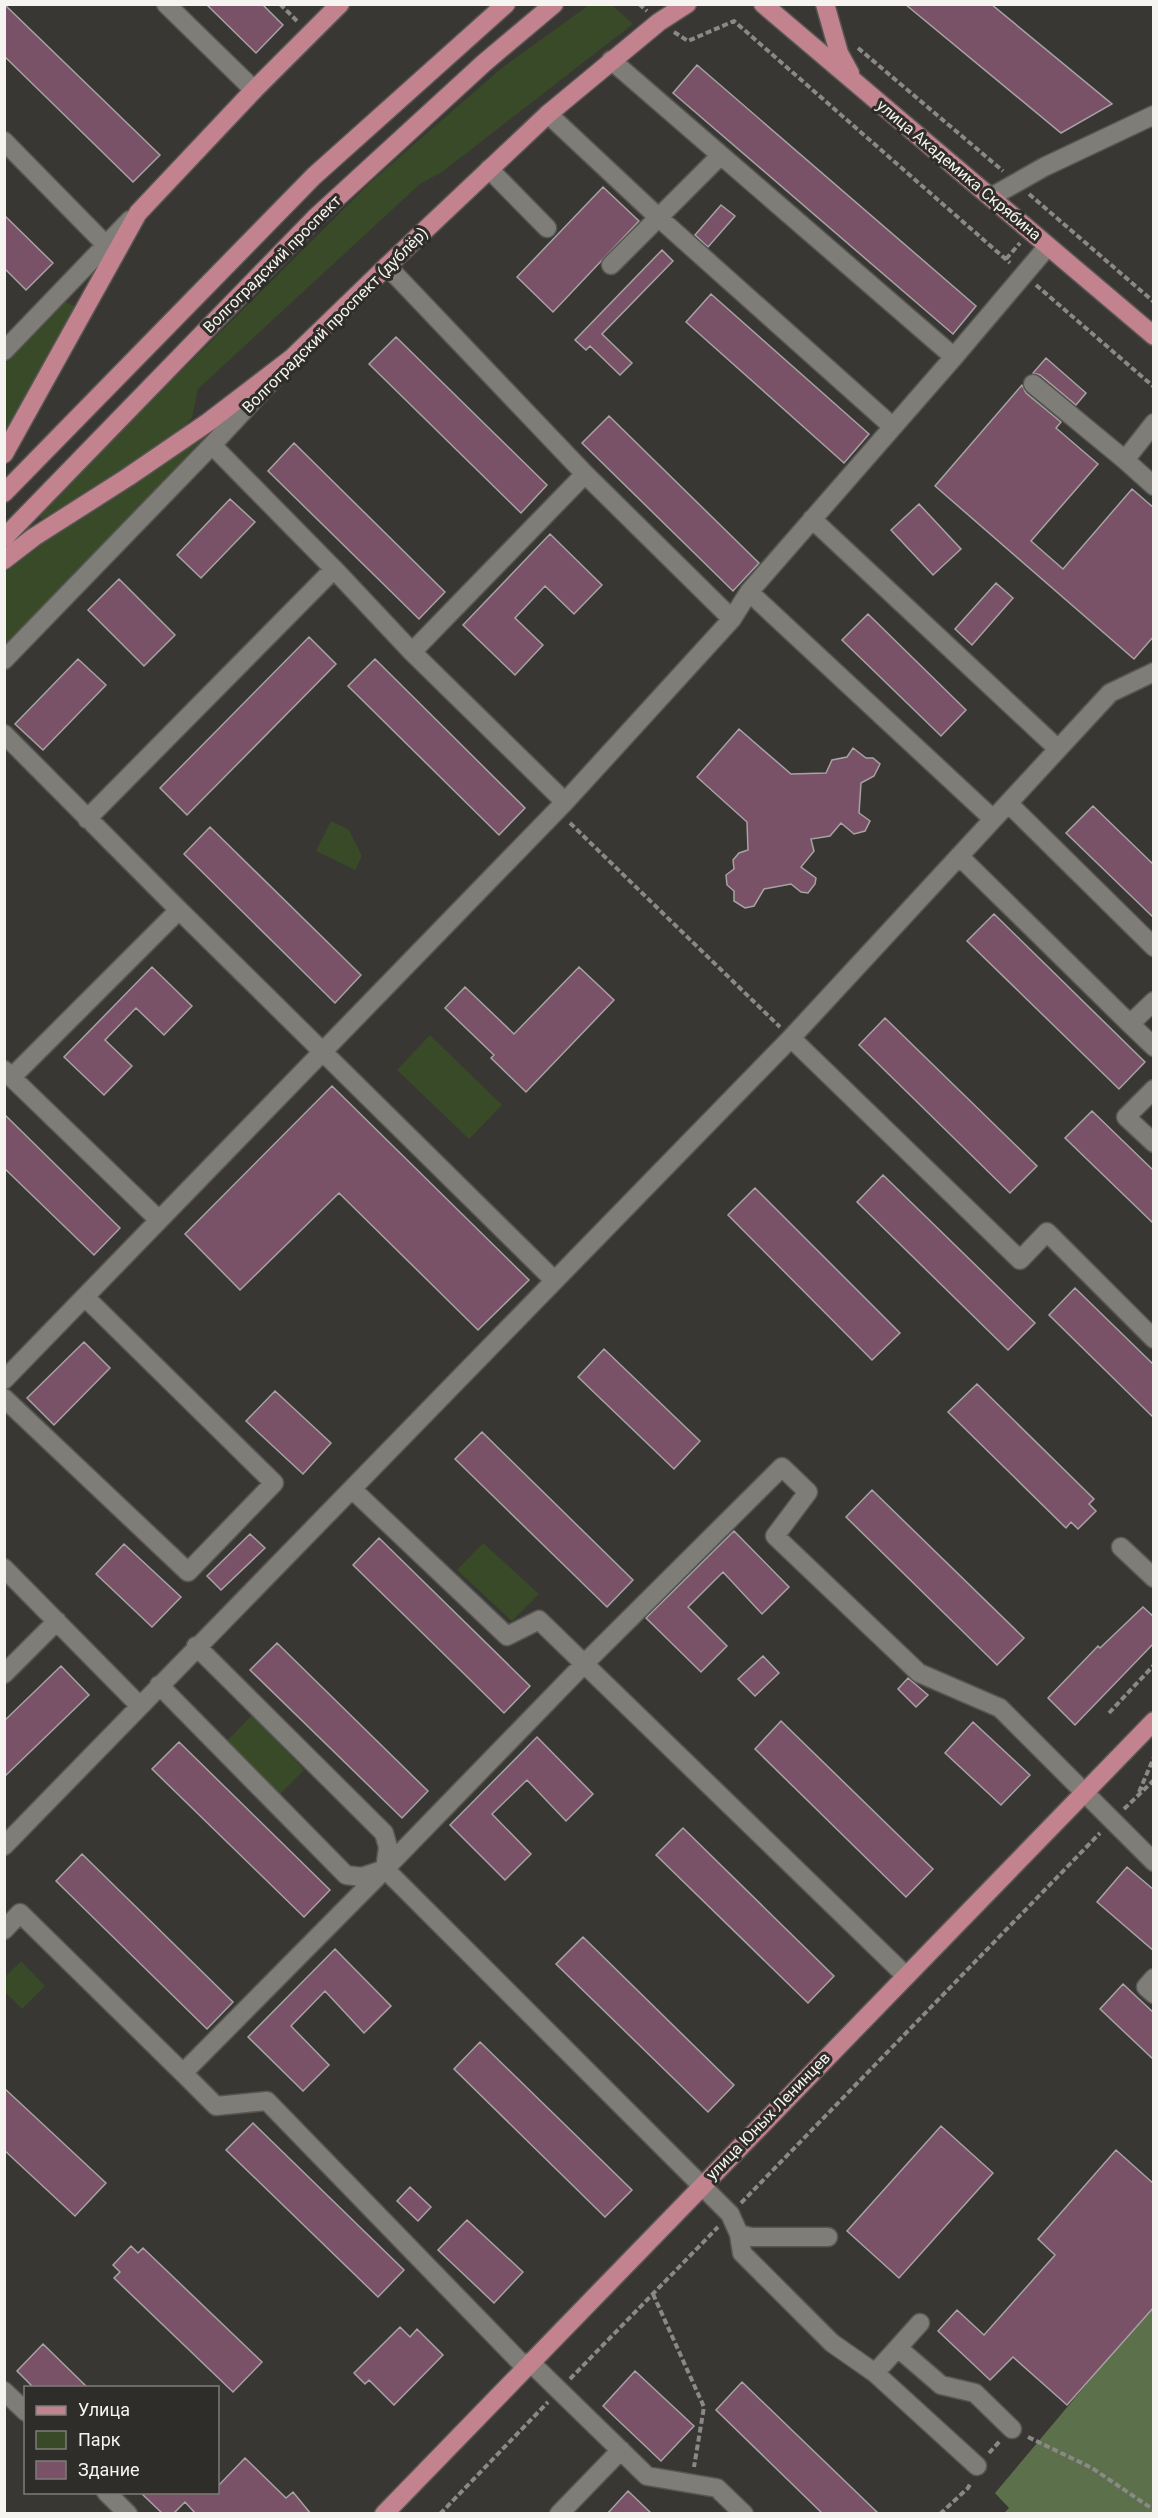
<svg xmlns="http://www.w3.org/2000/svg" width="1158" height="2518" font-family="Roboto,sans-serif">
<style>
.green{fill:#384a27}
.forest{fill:#5c704b}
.building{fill:#7a5267;stroke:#a7a2a4;stroke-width:1.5}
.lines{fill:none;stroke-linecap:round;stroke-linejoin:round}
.minor-casing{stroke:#575653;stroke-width:21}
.major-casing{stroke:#575653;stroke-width:21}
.path{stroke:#8b8986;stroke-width:4;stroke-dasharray:6 3;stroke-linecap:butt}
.minor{stroke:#7e7d78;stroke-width:18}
.major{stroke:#c2828e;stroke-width:18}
.labels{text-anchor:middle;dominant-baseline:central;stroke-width:6;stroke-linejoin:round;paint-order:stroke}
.street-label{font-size:16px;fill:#f5f4f1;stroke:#2f2d29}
</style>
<rect width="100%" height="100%" fill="#393733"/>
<path class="green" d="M589,5H612L633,24L442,172L420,184L198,389L192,418L173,439L42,519L37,515L373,180L503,67Z
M65,302L77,307L5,440V364Z
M210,433L5,645V570L16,558Z
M331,821L349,830L362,856L355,870L316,851Z
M430,1035L502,1105L469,1139L397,1070Z
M483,1543L539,1594L512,1621L457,1570Z
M252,1715L304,1770L278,1796L227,1741Z
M21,1961L45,1986L22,2009L4,1991L5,1977Z"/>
<path class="forest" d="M1153,2305V2513H1004L1009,2508L995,2493Z"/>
<path class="building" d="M4,4L160,155L133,182L4,56Z
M206,4H262L283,25L256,53Z
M905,4H991L1112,104L1061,133Z
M697,65L976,306L953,334L673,93Z
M603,187L639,221L553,312L517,277Z
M721,205L735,216L708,247L695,235Z
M4,215L53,263L26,290L4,268Z
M662,250L673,261L602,334L632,363L620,375L590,346L586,350L575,340Z
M711,294L869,434L844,463L686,322Z
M396,337L547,485L521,513L369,364Z
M1046,358L1086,393L1076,405L1040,375L1033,373Z
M1022,385L1026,393L1061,422L1056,428L1098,464L1031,541L1063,569L1132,489L1154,508V636L1134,659L935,486Z
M609,416L759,563L733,591L582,443Z
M294,443L445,592L419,619L268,471Z
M230,499L255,522L201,578L177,555Z
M919,504L961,549L933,575L891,530Z
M550,534L602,585L574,614L545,586L515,618L543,645L515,675L463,625Z
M119,579L175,635L144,666L88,610Z
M996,583L1013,598L972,645L955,629Z
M868,614L966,710L941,736L842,640Z
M309,637L336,664L187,815L160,788Z
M78,659L106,685L43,750L15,724Z
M375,659L525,808L499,835L348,686Z
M739,729L791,774L826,773L832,760L847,757L853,748L866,758H873L880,764L874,776L861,783L859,813L870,821L865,831L854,834L841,823L830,836L811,839L814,851L801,867L816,878L815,884L808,893L801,892L791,884L764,889L754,906L745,908L734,901V891L727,885L726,875L734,869L733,860L739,853L748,850L747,822L697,777Z
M1093,806L1154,865V918L1066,833Z
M210,827L361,975L335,1003L184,854Z
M994,914L1145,1062L1119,1089L967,941Z
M152,967L192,1006L164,1035L136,1008L105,1040L132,1066L104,1095L64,1057Z
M579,967L614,1000L526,1092L491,1058L494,1055L445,1008L465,987L514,1034Z
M885,1018L1037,1166L1010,1193L859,1045Z
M332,1086L529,1280L478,1330L339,1193L240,1290L185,1234Z
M1092,1111L1154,1171V1224L1065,1138Z
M4,1114L120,1228L94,1255L4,1168Z
M883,1175L1035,1323L1008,1350L857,1202Z
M755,1188L900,1333L872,1360L728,1215Z
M1075,1288L1154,1365V1418L1049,1315Z
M84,1342L110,1368L54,1425L27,1398Z
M604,1349L700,1441L674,1469L578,1377Z
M977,1384L1094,1499L1089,1504L1096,1511L1078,1529L1071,1522L1066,1528L948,1412Z
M275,1391L331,1443L303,1474L246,1421Z
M482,1432L633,1580L607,1607L455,1459Z
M872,1490L1024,1638L997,1665L846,1517Z
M734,1531L789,1587L762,1614L723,1572L688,1607L727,1646L701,1672L646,1618Z
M250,1534L265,1548L221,1590L207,1576Z
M379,1538L530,1686L504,1713L353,1565Z
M124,1544L181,1597L152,1627L96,1574Z
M1143,1607L1154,1617V1643L1075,1725L1048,1698L1098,1646L1100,1648Z
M277,1643L428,1791L402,1818L250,1670Z
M763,1656L779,1673L755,1696L738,1679Z
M61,1666L89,1695L4,1777V1721Z
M908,1678L928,1695L916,1707L898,1689Z
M781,1721L933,1869L906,1897L755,1749Z
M973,1722L1030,1775L1001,1805L945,1753Z
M537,1737L593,1794L566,1821L527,1780L492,1814L531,1854L505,1880L450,1825Z
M179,1742L330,1890L304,1917L152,1769Z
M683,1828L834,1976L808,2003L656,1855Z
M82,1854L233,2002L207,2029L56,1881Z
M1127,1867L1154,1890V1951L1097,1902Z
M583,1937L734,2085L708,2112L556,1964Z
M335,1949L391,2006L364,2033L325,1991L291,2026L329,2065L303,2091L248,2037Z
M1123,1984L1154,2013V2060L1100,2009Z
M480,2042L632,2190L605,2217L454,2069Z
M4,2088L106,2183L75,2216L4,2150Z
M253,2123L404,2270L378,2297L226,2150Z
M941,2126L993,2173L899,2278L847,2231Z
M1116,2150L1154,2184V2307L1067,2405L1013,2357L990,2380L938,2331L957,2310L984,2335L1055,2255L1038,2239Z
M410,2187L431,2207L418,2221L397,2201Z
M467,2220L523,2272L494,2303L438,2250Z
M131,2246L138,2253L143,2248L262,2362L233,2392L114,2278L120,2272L113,2265Z
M400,2327L410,2337L417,2329L443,2355L394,2405L369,2380L365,2384L354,2373Z
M43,2344L88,2388H34L17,2371Z
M635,2371L694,2426L661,2461L603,2406Z
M742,2382L879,2514H823L716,2410Z
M245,2458L286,2498L293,2492L311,2514H196L185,2502L173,2514H163L141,2493H218V2486Z
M628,2491L652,2514H607Z"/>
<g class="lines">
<g class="minor-casing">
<path id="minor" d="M166,4L254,90
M611,60L954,357
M548,114L658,217L893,427
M4,141L107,246
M489,169L547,228
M991,197L1044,167L1154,115
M611,265L720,156
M4,351L130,220
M1033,384L1125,460L1154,423
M1125,460L1154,486
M585,474L732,619L749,592L954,357L1048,246
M812,519L1058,749
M334,569L412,652L585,474L387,266
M749,592L993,819
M4,660L212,445L275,377
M4,734L179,910L12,1077
M565,802L732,619
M1008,803L1154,947
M87,819L334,569L212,445
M959,856L1130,1024
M179,910L554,1280
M1154,1001L1130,1024L1154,1047
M791,1038L1020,1260L1047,1232L1154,1339
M4,1070L159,1220
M1154,1089L1126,1117L1154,1143
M4,1380L565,802L412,652
M4,1398L188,1572L274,1483L85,1297
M352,1489L507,1636L539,1620L905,1975
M1121,1547L1154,1578
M4,1568L139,1705
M4,1674L57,1621
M159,1685L346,1875L362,1877L385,1869L388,1847L384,1833L196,1646
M4,1846L791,1038L1110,693L1154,672
M385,1869L585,1663L782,1467L808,1492L775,1536L919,1673L1000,1708L1154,1862
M4,1930L20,1913L183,2073L385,1869L730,2214L739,2234L742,2253L832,2343L875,2373L920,2323
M1154,1978L1146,1987L1154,1994
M183,2073L216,2106L267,2101L525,2367
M739,2234L751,2237H828
M898,2348L941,2385L975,2393L1012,2429
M530,2362L647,2476L717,2488L744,2514
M875,2373L977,2466
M4,2391L26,2412
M106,2492L128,2514
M559,2514L621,2450"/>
</g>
<g class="major-casing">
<path id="major" d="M763,4L1154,336
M825,4L839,53L850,73
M4,454L138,213L254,90L340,4
M4,493L314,176L506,4
M4,538L315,218L484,63L554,4
M4,560L34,537L128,477L207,423L292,358L387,266L548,114L659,22L687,4
M384,2514L1154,1721"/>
</g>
<path class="path" d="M280,4L298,22
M639,4L647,11
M674,32L688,41L734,21L1010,263
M858,48L1003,171
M1029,194L1154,302
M1006,259L1020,243
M1036,285L1154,387
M570,823L780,1027
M1109,1713L1154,1665
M1139,1792L1154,1757
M1124,1809L1154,1780
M741,2203L1100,1833
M653,2294L704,2407L694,2467
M570,2379L718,2227
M1028,2437L1092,2468L1154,2510
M989,2453L1000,2441
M440,2514L548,2402
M940,2514L968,2488L971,2482"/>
<use href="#minor" class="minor"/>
<use href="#major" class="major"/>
</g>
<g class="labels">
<g class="street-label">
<text transform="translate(959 170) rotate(40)">улица Академика Скрябина</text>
<text transform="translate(272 264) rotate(-45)">Волгоградский проспект</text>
<text transform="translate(335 320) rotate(-45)">Волгоградский проспект (дублёр)</text>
<text transform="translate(768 2116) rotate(-46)">улица Юных Ленинцев</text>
</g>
</g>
<rect width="1158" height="2518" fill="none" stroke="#f5f4f1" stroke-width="12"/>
<rect x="24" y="2386" width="195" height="108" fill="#2f2d29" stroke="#7e7d79" stroke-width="1.5"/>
<rect x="36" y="2406" width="30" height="9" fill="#c2828e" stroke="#7e7d79" stroke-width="1.5"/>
<text x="78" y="2416" font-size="18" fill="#f5f4f1">Улица</text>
<rect x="36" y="2431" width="30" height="18" fill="#384a27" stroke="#7e7d79" stroke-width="1.5"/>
<text x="78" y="2446" font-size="18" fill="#f5f4f1">Парк</text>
<rect x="36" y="2461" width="30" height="18" fill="#7a5267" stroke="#7e7d79" stroke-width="1.5"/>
<text x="78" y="2476" font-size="18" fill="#f5f4f1">Здание</text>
</svg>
